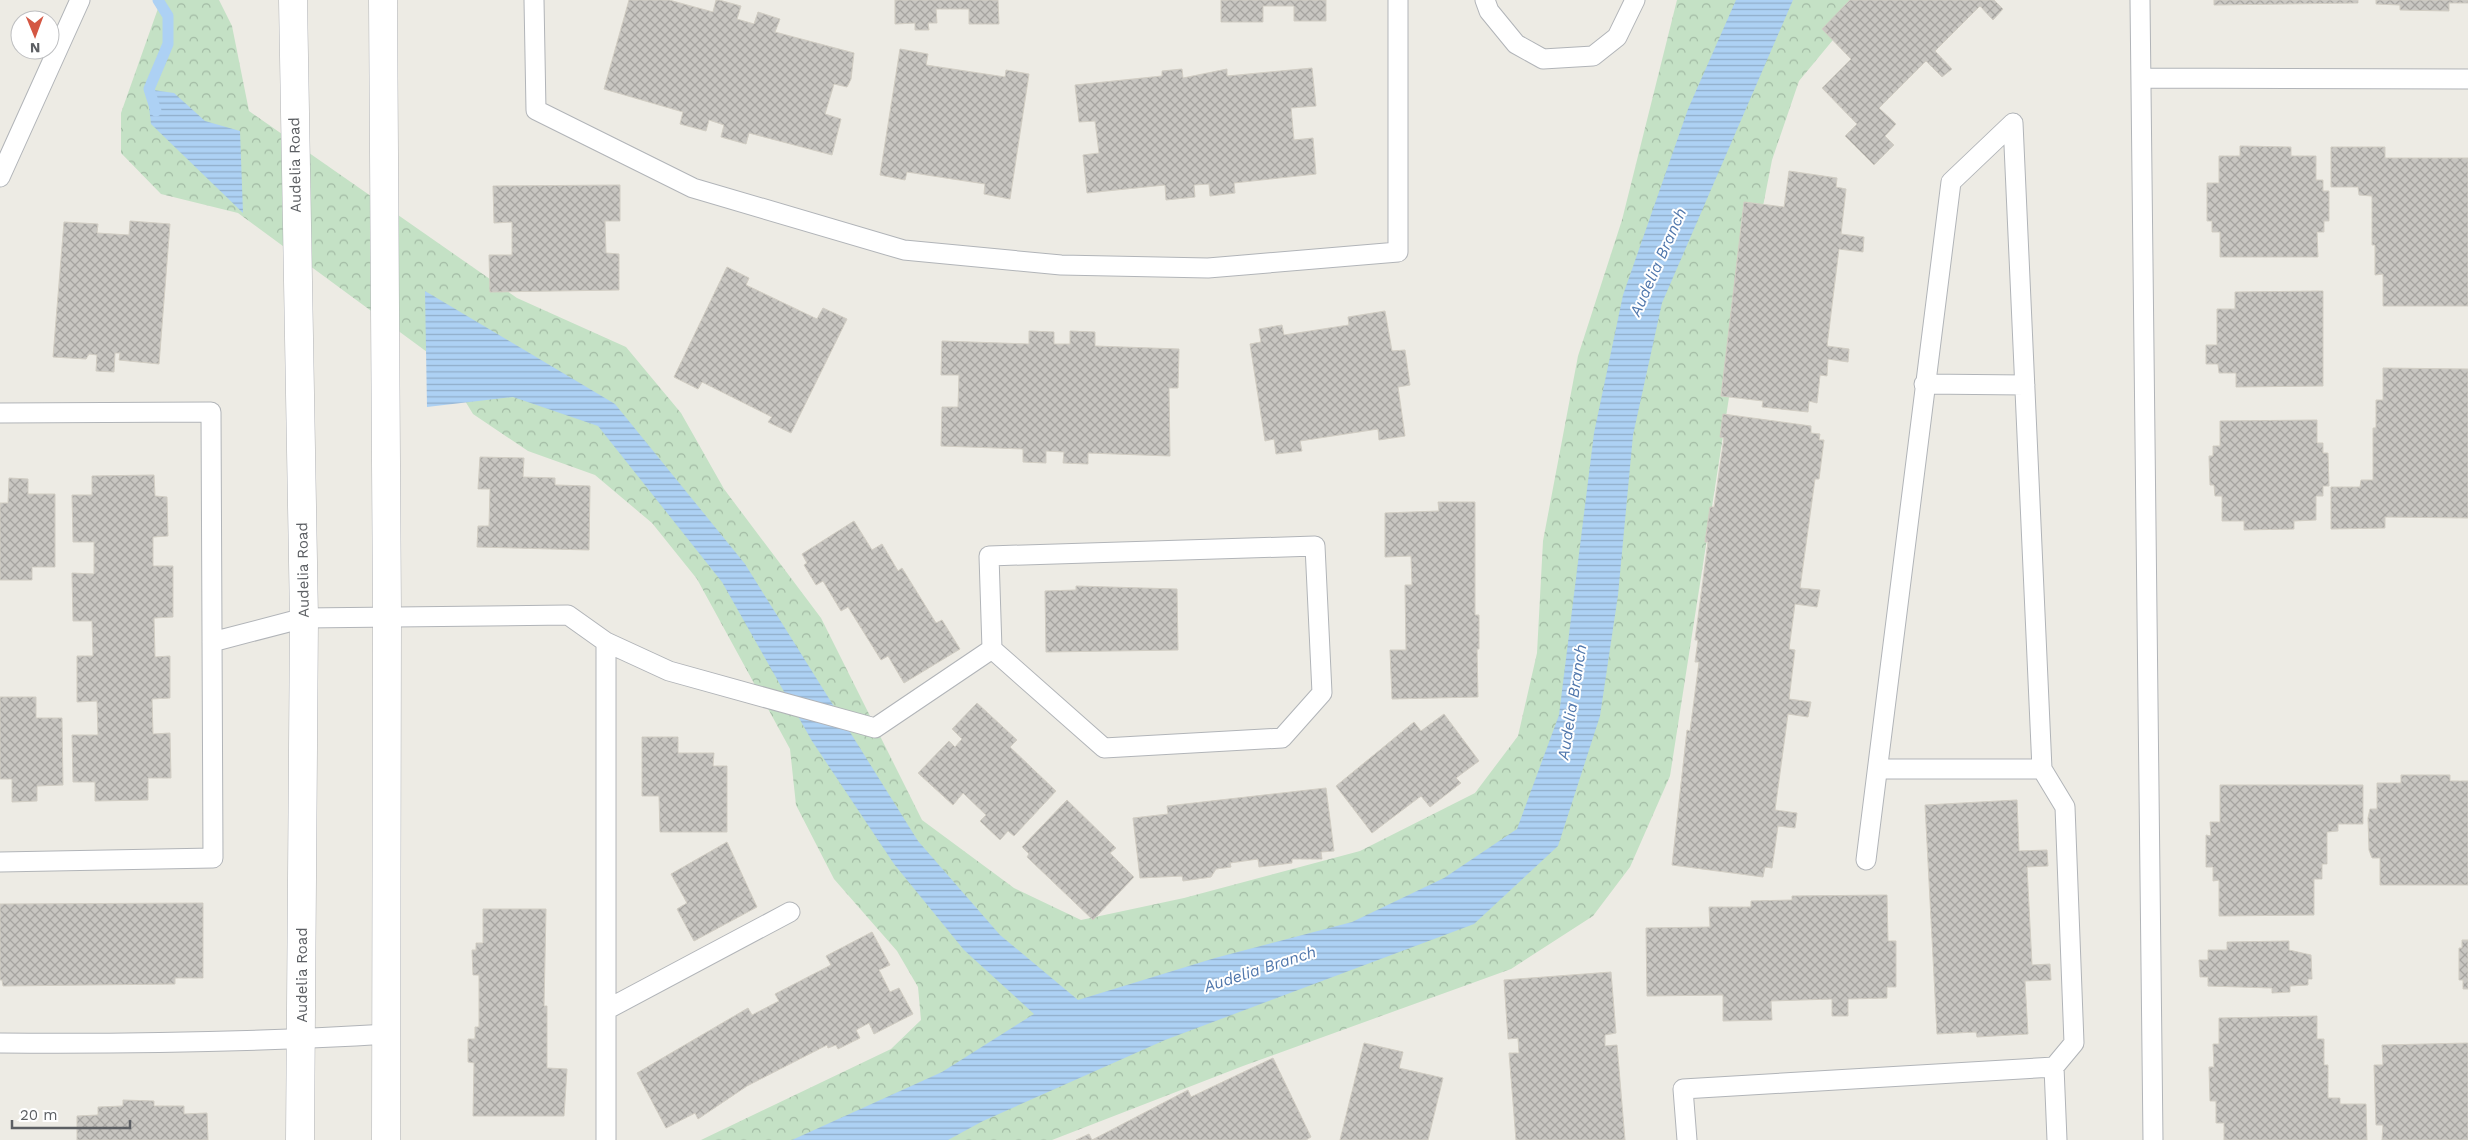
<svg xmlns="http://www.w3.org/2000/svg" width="2468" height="1140" font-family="'Work Sans',sans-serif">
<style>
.forest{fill:url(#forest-crowns)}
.water{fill:url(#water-rules)}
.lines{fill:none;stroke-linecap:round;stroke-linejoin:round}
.stream{stroke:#add1f4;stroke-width:11}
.building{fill:url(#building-cross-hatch);stroke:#d1cdc3}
.lane-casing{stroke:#b1b4b8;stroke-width:21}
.secondary-casing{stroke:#b1b3b7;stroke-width:29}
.lane{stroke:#fff;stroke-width:19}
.secondary{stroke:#fff;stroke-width:28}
.labels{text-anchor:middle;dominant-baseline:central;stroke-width:4;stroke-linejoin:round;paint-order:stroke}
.street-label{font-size:15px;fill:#5c5f63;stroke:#fff}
.water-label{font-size:16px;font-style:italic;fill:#5077ac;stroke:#fff}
</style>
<defs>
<pattern id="forest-crowns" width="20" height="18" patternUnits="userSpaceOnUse" patternTransform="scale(1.25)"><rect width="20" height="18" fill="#c4e1c5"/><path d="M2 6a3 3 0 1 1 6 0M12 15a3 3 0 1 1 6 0" fill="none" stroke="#a2baa4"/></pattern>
<pattern id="water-rules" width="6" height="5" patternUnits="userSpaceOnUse" patternTransform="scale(1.25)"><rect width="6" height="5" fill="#add1f4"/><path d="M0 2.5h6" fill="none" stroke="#90adc9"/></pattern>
<pattern id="building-cross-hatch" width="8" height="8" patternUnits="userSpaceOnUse" patternTransform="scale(1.25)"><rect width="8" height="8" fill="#c8c6c1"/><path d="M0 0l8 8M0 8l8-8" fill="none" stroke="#a6a4a0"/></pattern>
</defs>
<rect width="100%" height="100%" fill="#edebe4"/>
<path class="forest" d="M161,0H219L232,26L249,111L517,298L626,347L681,413L724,489L821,618L922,820L1014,888L1081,920L1184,898L1360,851L1475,793L1518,736L1537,653L1543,541L1578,356L1622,220L1677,0H1866L1799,81L1772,160L1742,314L1670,776L1630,867L1593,916L1511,969L1243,1066L1052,1140H701L891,1049L921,1020L918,987L897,951L834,879L796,805L790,749L697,579L652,523L595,475L528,451L473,414L442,363L238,213L161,194L121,153V113Z"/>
<path class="water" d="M1736,0H1793L1662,303L1633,435L1618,595L1600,716L1558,846L1474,924L1165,1040L983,1121L948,1140H792L942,1072L1034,1014L964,950L894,864L812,741L722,582L598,426L513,397L427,407L425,291L615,404L745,564L918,841L1000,935L1078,1000L1215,958L1352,922L1444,878L1517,829L1559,715L1594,433L1623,295L1688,109Z
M153,90L174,93L205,121L240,131L243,213L151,124L149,107Z"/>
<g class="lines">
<path class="stream" d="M156,111L149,89L168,44V16L158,0"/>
</g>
<path class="building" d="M629,0H669L713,12L716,0H719L741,6L737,19L754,24L758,12L780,19L775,32L854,53L851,79L847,87L834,84L825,114L841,119L832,155L749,133L746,144L721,137L724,125L709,120L706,131L680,124L683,112L604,89Z
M895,0H998L999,24H969V9H936L937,23H928L929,30H915V23L895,24Z
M1221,0H1326V21H1294V6H1263V22H1221Z
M1850,0H1994L2003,9L1993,20L1980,6L1935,51L1952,69L1942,77L1926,61L1879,108L1896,124L1885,136L1894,145L1874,165L1845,136L1857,124L1822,88L1851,59L1822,29Z
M2214,0H2358V3L2214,5Z
M2376,0H2468V3H2449V11L2400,10V5L2376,4Z
M900,49L928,54L926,65L1005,77L1006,70L1029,74L1010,199L984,194L985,184L907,172L905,180L880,175Z
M1312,68L1316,106L1291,108L1294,140L1313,138L1316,174L1234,183L1235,193L1210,196L1209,184L1194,185L1195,197L1166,200L1165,185L1087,193L1083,155L1099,153L1095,121L1079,122L1075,85L1162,76V71L1182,69L1183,78L1227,69V76Z
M2240,146L2291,147V156H2316V180H2323V191H2329V221H2324V232H2317L2318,257H2220V232H2212V221H2207V183H2219V156H2240Z
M2331,147H2385V158H2468V306H2383V274L2375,275V245H2372V196L2359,195L2358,187H2331Z
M1789,171L1837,178L1836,187L1846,189L1841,234L1864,237L1863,252L1839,249L1827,346L1849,349L1848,362L1828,359L1827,376L1820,375L1817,403L1809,401L1808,412L1762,407L1763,401L1721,396L1744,202L1784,207Z
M620,185V221H605L606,253L619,254V290L490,292L489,255H512V222L494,223L493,186Z
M130,221L170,224L159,364L119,360L120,353H115L114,372L96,371L97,355L89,354L86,359L53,357L64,222L98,224L97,233L129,235Z
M727,267L749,278L746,285L817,319L823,308L847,319L791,433L768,422L772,417L702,382L698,389L674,377Z
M2323,291V386L2236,387V373H2219L2218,364H2206V345H2217V309H2235V292Z
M1385,311L1392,351L1405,350L1410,385L1398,387L1405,436L1379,440L1378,429L1300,441L1302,451L1276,454L1274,439L1265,441L1250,344L1261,342L1259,329L1282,325L1284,335L1349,325L1348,317Z
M1029,331L1054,332V344H1070V331L1095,332V346L1179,349L1178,388H1169L1170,456L1088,453V464L1063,463L1064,452L1046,451V463L1023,462V449L941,446L942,407H958L959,375H941L942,341L1029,344Z
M2383,368L2468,369V518L2385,517V528L2331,529V487H2360L2361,480H2373V428H2376V400H2383Z
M1723,414L1811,426V433L1820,434L1819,440H1824L1819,479H1815L1800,588L1820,590L1817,607L1795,604L1789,649L1795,650L1789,699L1811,702L1808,717L1788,714L1775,810L1797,813L1795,828L1778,826L1772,868L1765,867L1763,877L1672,865L1687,730L1690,731L1699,662H1695L1698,640H1695L1708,542H1705L1710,507H1714L1724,438L1720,437Z
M2317,420V443H2323V453H2328L2329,486H2323V496H2316V520L2294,521V529L2244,530V521H2222V496H2215L2214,485H2210L2209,456H2213V446H2220V421Z
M480,457L524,458L523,477L555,478V485L590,486L589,550L477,547L478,526H489L490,489H478Z
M154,475L155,496L167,497L168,536L153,537V566H173V617L154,618L155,657L170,656V698L152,699L153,734L170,733L171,778H148V800L95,801V782H73L72,735H98L97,701L77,702V656H93L92,621H73L72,573L94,574V542H73L72,495H92V476Z
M9,478L28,479V494H55V567H32V580H0V503H8Z
M1438,502H1475V615H1479V649H1477L1478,697L1392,699L1390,650H1406L1405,585H1412L1411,556L1385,557V513L1439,511Z
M854,521L872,550L882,544L898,571L902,568L936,623L942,620L960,649L904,683L888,656L881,660L848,607L841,611L823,581L816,585L804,565L807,563L802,554Z
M1076,586L1177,589L1178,650L1046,652L1045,591L1076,590Z
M0,697H36V718H62L63,785L37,786V801L12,802V779H0Z
M977,703L1017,740L1010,747L1056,791L1014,836L1008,831L1000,840L980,821L986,815L963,793L953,805L918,773L949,741L955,747L962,739L952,729Z
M1444,714L1479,761L1456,778L1461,783L1430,807L1421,796L1372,833L1336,786L1414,722L1421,731Z
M642,737H678V753H714L713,766H727V832H660L659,796H642Z
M2401,775H2450V781H2468V885H2380V858H2372L2369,850L2368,818L2370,809H2377V783H2401Z
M2220,785H2363V824H2338V831L2327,832V864H2322V879H2314V915L2219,916V880L2213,881V867H2206V835L2211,836L2210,822H2220Z
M1326,788L1334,851L1321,852L1322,859H1292V863L1259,867L1258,859L1230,863L1231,867L1216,869L1211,877L1183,881L1182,876L1140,878L1133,818L1168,814L1167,806Z
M1067,800L1116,848L1110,853L1134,877L1093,920L1027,857L1029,854L1022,847Z
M2017,800L2019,851L2047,850L2048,866L2027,867L2032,965L2050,964L2051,980L2025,981L2028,1034L1977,1037L1976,1032L1937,1034L1925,805Z
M727,842L757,907L694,941L677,909L687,903L671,874Z
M1887,895L1888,941H1896V987H1887V998L1848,999V1016H1832V999L1771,1001L1772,1020L1723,1021V995L1647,996L1646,928L1710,927L1709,907H1751V901L1792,900V896Z
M203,903V978H175V984L3,986L2,980H0V904Z
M483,909H546L544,1006H547V1068L567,1069L564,1116H473L474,1063L468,1062V1039H475V1027H479V975H473L472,950H476V943H483Z
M872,932L890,965L879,970L890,992L899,988L913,1014L874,1034L869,1023L856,1030L860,1038L838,1049L836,1045L828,1048L827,1045L747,1086L698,1119L695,1113L666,1128L637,1073L748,1008L752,1015L779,1001L775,994L831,965L826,956Z
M2462,940H2468V989H2463V980H2459V948H2462Z
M2289,941V950L2311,955L2312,979H2308V985L2290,986V992L2272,993V988L2208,986V977H2200L2199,960H2208V950H2227V942Z
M1611,972L1616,1033L1605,1035V1046L1617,1045L1625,1140H1516L1509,1053H1519L1518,1038L1508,1039L1504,980Z
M2317,1016V1039H2324V1065H2328V1098H2340V1104H2366L2367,1140H2224V1123H2216V1101H2210L2209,1067H2214L2213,1044H2219V1018Z
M1364,1043L1403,1052L1399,1068L1443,1078L1428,1140H1340Z
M2468,1043V1140H2382L2383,1125H2376L2374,1065H2383L2382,1045Z
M1273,1058L1311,1137L1306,1140H1076L1089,1134L1092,1140L1188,1090L1191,1097Z
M123,1100L154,1101V1106H184V1114L207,1113L208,1140H77V1116L98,1115V1107L123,1106Z"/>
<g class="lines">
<defs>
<path id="lane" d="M534,0L536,110L693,188L904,250L1061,265L1208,268L1398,252V0
M1485,0L1489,11L1516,44L1543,59L1593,56L1617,37L1635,0
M2140,0L2153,1140
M2142,78L2468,79
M2013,123L2042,769L2065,807L2074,1043L2054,1067L2057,1140
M0,177L80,0
M1924,384L2025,385
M0,413L211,412L213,858L0,862
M1315,546L1322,693L1282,738L1104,748L992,649L989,556Z
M212,642L304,618L568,615L606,642L669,671L875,728L992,649
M1879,769H2042
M1866,860L1951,182L2013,123
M606,1010L790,912
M0,1043C129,1044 259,1042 388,1034
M606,1140V642
M1687,1140L1683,1089L2054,1067"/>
<path id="secondary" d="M293,0L304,618L300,1140
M383,0L387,615L386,1140"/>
</defs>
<use href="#lane" class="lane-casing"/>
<use href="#secondary" class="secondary-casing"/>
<use href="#lane" class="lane"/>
<use href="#secondary" class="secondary"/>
</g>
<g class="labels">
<g class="street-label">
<text transform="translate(295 165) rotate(-91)">Audelia Road</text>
<text transform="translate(303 570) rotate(-91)">Audelia Road</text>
<text transform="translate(302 975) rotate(-90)">Audelia Road</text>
</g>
<g class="water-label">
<text transform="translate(1658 262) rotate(-66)">Audelia Branch</text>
<text transform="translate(1572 702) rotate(-81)">Audelia Branch</text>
<text transform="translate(1260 969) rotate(-18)">Audelia Branch</text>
</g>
</g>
<g transform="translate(35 35) rotate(179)"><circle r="24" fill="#ffffff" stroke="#bebfc1"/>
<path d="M0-4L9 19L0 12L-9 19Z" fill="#d45743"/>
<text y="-8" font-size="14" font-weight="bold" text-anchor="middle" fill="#5c5f63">N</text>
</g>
<path d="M12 1120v8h118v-8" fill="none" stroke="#5c5f63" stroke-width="2.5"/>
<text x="20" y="1120" font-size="15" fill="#5c5f63" stroke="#ffffff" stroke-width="4" paint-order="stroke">20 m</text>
</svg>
